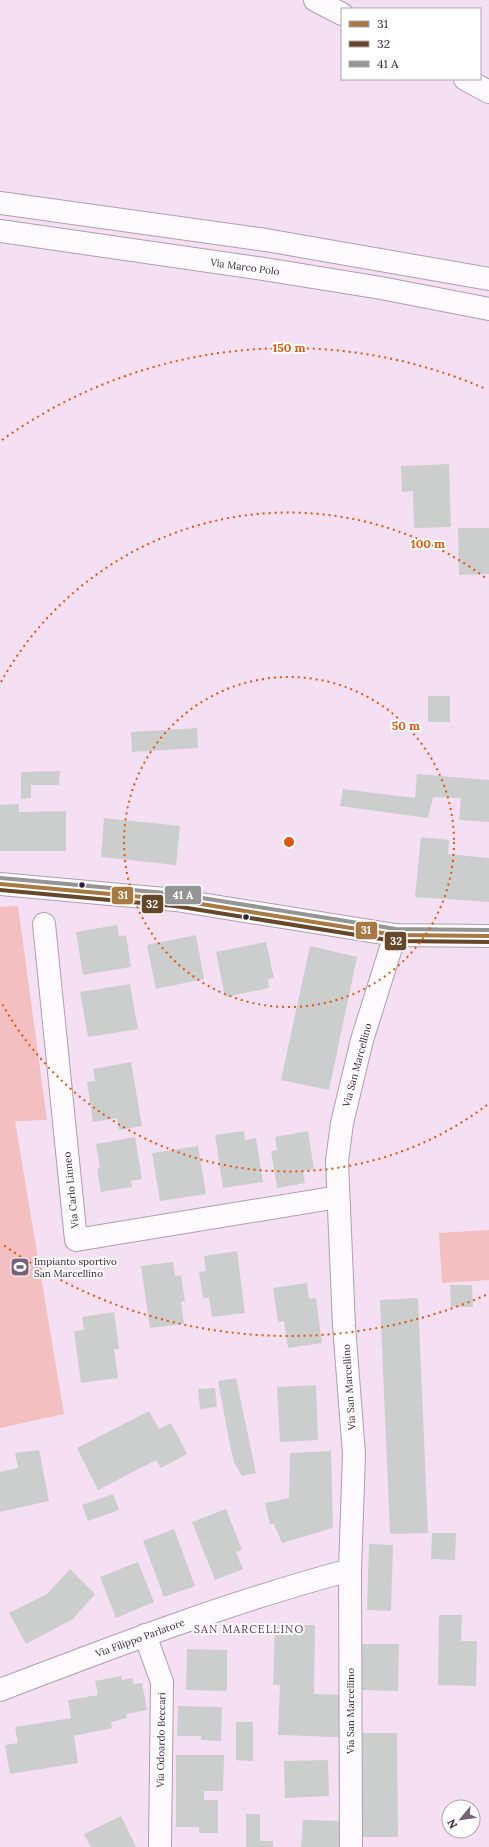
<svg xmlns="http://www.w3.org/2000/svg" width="489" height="1847" font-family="Lora,serif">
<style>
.green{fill:#f3bfc0}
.building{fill:#cbcecd}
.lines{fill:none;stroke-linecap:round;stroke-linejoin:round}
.minor-casing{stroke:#b09dae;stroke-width:24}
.tertiary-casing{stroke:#b09dae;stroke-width:24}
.trunk-casing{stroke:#b09dae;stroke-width:24}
.minor{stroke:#fdfafd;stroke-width:22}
.tertiary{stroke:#fdfafd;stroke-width:22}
.trunk{stroke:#fdfafd;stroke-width:22}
.bus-1-casing{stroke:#fff;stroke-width:7}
.bus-2-casing{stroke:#fff;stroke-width:7}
.bus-3-casing{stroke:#fff;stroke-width:7}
.bus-1{stroke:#a77943;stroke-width:4}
.bus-2{stroke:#67472a;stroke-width:4}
.bus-3{stroke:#969595;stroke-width:4}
.ring{fill:none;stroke:#df560e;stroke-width:2;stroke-dasharray:2 4}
.bus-dot{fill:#321c31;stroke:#fff;stroke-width:1.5}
.labels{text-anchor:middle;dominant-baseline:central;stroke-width:4;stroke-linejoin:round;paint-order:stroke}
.street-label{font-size:10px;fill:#321c31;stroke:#fff}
.poi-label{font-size:10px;fill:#321c31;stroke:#fff;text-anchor:start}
.neighbourhood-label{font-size:11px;letter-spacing:1px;fill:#612f5e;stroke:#fff}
.centre{fill:#df560e;stroke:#fff;stroke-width:2}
.ring-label{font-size:12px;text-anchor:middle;font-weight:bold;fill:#df560e;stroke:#fff;stroke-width:4;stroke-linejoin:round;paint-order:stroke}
.line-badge{stroke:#fff;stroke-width:1.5}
.badge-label{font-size:11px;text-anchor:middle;font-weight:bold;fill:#fff}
</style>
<rect width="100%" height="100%" fill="#f4e0f2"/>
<path class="green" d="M18,906L47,1120L15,1121L64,1414L0,1428V907Z
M489,1230V1280L442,1283L439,1233Z"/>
<path class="building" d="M449,464L451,527L414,528L413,491L402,492L401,466Z
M458,528H489V574L459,575Z
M428,696H450V722H428Z
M197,728L198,748L132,752L131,732Z
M60,771L59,785H31V798L21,799V772Z
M417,774L489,780V822L459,820L461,798L433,797L428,818L340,806L343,789L415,798Z
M19,804V812L66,811V851H0V805Z
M104,818L180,826L176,865L101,857Z
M421,837L449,840L448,854L489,858V902L415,897Z
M117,925L119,937L126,935L131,967L83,975L76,932Z
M196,935L204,979L156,989L147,945Z
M266,942L274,978L268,979L269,988L225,997L216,952Z
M310,946L357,957L329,1090L281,1080Z
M130,984L138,1029L88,1037L80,992Z
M131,1062L142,1126L119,1130L117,1118L93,1122L87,1082L95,1081L93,1069Z
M244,1131L245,1140L256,1138L263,1182L223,1188L215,1135Z
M308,1131L314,1169L303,1171L305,1183L277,1188L271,1151L277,1150L275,1137Z
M135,1137L142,1179L131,1181L132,1187L101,1192L97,1169L100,1168L96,1144Z
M198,1146L206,1194L160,1201L152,1153Z
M237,1251L245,1313L212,1317L209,1298H203L199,1272L206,1271L204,1256Z
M173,1262L175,1276L181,1275L185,1301L181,1302L184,1324L150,1328L141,1266Z
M307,1283L309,1299L316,1298L322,1343L288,1348L284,1321L278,1322L273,1288Z
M450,1285H472L473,1307H451Z
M418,1298L428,1533L390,1534L380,1300Z
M114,1312L119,1349H114L118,1378L81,1383L74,1331L84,1330L82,1317Z
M236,1378L256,1473L242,1476L234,1462L230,1445L218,1381Z
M316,1385L318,1440L280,1442L277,1387Z
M215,1388L217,1407L200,1409L198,1389Z
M149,1411L159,1429L171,1423L187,1454L161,1468L156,1460L98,1490L77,1448Z
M39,1450L49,1501L0,1512V1472L18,1468L15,1453Z
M331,1451L333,1528L282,1543L274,1524H270L265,1503L289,1498L290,1453Z
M113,1494L119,1510L88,1521L82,1505Z
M226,1509L242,1550L236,1552L243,1569L215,1580L192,1522Z
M174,1529L195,1586L164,1597L143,1541Z
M432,1533H456L455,1560L431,1559Z
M369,1544L393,1545L391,1611L367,1610Z
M138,1562L154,1602L116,1618L100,1577Z
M70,1569L95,1594L73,1619L26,1644L9,1613L47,1594Z
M439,1615H462L461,1641H477L476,1686L438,1685Z
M275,1625H315L314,1694L341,1695L339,1737L278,1735L280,1685H273Z
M360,1644H399L398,1691L359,1690Z
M187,1649L227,1650V1691L186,1690Z
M121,1676L122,1680L132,1678L134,1684L142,1683L147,1710L126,1714L127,1718L111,1722L112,1728L74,1736L78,1763L10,1774L5,1745L18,1743L15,1727L71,1718L68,1700L98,1695L95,1681Z
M178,1706L222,1707L221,1741L201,1740V1736H177Z
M236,1722H253V1761L236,1760Z
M357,1733H397L398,1837H357Z
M176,1755H224L223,1791H204V1800H218V1833H199V1827H176Z
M328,1760L329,1796L285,1798L284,1761Z
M246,1814H260V1841H273V1847H246Z
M121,1816L136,1847H91L84,1834Z
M303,1820L343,1821L342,1847H301Z"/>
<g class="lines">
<defs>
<path id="minor" d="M315,0L342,14
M465,79L489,92
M44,924L76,1240L338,1197
M145,1635L162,1682L160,1847
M0,1690C115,1646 230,1602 350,1570
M351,1847L350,1570L354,1454L344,1326L337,1161L342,1123L362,1040L395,935"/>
<path id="tertiary" d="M0,884L176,900L395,935L489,936"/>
<path id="trunk" d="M0,203L266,240L489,279
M0,231L264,269L381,288L489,309"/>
</defs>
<use href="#minor" class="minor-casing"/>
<use href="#tertiary" class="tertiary-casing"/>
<use href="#trunk" class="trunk-casing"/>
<use href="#minor" class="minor"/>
<use href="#tertiary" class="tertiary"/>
<use href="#trunk" class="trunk"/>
<defs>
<path id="bus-1" d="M0,884L176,900L395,935L489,936"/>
<path id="bus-2" d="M0,890L175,906L394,941L489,942"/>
<path id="bus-3" d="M1,878L177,894L396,929L489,930"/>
</defs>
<use href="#bus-1" class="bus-1-casing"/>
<use href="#bus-2" class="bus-2-casing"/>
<use href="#bus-3" class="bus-3-casing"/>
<use href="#bus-1" class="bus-1"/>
<use href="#bus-2" class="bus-2"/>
<use href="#bus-3" class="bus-3"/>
</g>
<g class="ring">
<circle cx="289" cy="842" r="165"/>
<path d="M487 1105A329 329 0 0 1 1 1002M1 682A329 329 0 0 1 487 579"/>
<path d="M486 1295A494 494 0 0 1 2 1244M2 440A494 494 0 0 1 486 389"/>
</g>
<defs>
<symbol id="stadium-square" viewBox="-11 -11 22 22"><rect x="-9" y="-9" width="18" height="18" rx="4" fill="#766175" stroke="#fff"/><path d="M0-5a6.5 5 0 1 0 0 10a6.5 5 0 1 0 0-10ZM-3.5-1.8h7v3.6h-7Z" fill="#fff"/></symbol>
</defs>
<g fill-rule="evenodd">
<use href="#stadium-square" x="9" y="1256" width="22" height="22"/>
</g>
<g class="bus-dot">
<circle cx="82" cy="885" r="3.5"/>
<circle cx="246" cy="917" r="3.5"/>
</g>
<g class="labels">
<g class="street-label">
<text transform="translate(245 267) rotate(8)">Via Marco Polo</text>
<text transform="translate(357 1065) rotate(-75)">Via San Marcellino</text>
<text transform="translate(71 1190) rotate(-96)">Via Carlo Linneo</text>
<text transform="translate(349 1387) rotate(-94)">Via San Marcellino</text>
<text transform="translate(140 1638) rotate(-20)">Via Filippo Parlatore</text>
<text transform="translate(350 1711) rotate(-90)">Via San Marcellino</text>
<text transform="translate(161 1740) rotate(-89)">Via Odoardo Beccari</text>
</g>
<g class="poi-label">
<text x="34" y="1261">Impianto sportivo<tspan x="34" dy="12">San Marcellino</tspan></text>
</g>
<g class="neighbourhood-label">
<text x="249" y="1629">SAN MARCELLINO</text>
</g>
</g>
<circle cx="289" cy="842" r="6" class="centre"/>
<g class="ring-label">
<text x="289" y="352">150 m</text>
<text x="428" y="548">100 m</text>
<text x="406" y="730">50 m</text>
</g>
<g class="line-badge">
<rect x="164" y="885" width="38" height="20" rx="4" fill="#969595"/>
<rect x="111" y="886" width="23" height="19" rx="4" fill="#a77943"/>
<rect x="141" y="894" width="23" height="20" rx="4" fill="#67472a"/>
<rect x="355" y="921" width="23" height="19" rx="4" fill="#a77943"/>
<rect x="384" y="931" width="23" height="20" rx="4" fill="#67472a"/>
</g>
<g class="badge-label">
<text x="183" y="899">41 A</text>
<text x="123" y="899">31</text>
<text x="152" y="908">32</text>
<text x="366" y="934">31</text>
<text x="396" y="945">32</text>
</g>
<rect x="341" y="8" width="140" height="72" fill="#ffffff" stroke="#ada4ad"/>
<rect x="349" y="21" width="20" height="6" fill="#a77943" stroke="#ada4ad"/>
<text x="377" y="28" font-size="12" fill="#321c31">31</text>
<rect x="349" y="41" width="20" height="6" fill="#67472a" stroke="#ada4ad"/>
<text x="377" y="48" font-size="12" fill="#321c31">32</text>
<rect x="349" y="61" width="20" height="6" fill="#969595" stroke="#ada4ad"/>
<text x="377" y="68" font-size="12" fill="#321c31">41 A</text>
<g transform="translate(461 1819) rotate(241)"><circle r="19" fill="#ffffff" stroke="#ada4ad"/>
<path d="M0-3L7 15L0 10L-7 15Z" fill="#766175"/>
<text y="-6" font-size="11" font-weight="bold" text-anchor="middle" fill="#321c31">N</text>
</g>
</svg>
